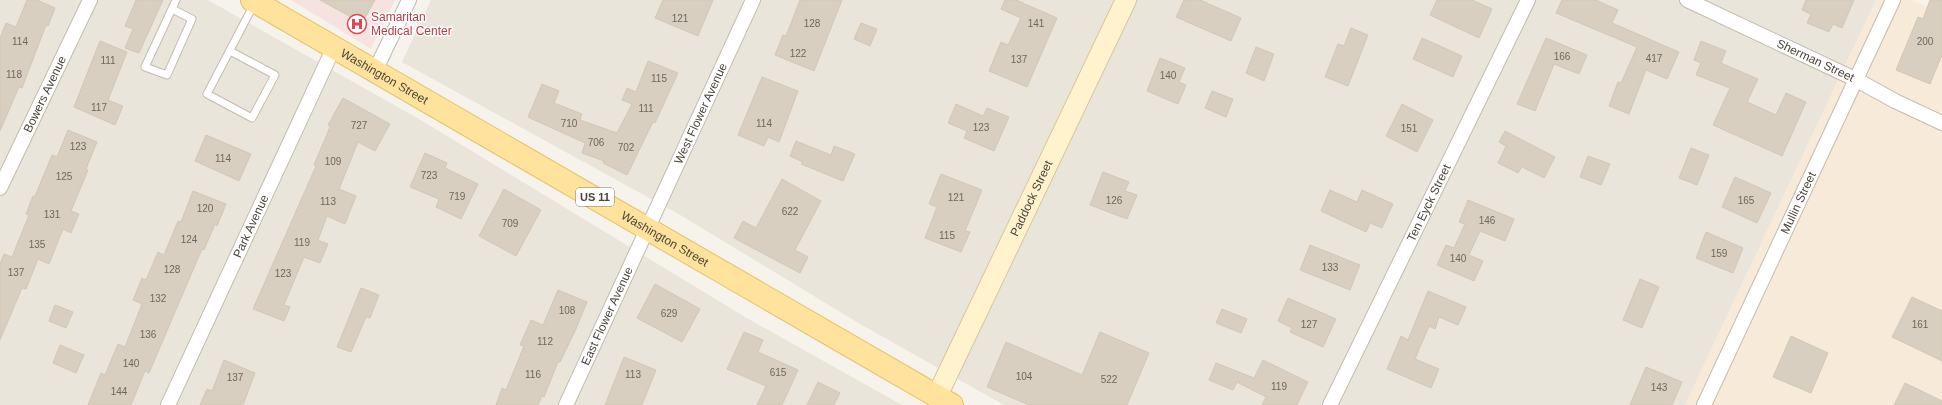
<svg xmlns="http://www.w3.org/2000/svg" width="1942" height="405" font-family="Helvetica,sans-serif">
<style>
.residential{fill:#eae5da}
.commercial{fill:#f7ead8}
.medical{fill:#f6e3e0}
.building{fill:#d8cfc1;stroke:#d3c7b4}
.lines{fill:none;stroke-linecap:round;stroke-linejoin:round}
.service-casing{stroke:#c2bbae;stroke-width:9}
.minor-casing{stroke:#c2bbae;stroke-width:16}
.secondary-casing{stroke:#d6c79b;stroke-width:22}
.primary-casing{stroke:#e6c16a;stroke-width:24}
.service{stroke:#fff;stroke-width:7}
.minor{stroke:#fff;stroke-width:14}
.secondary{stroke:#fff3cd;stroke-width:20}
.primary{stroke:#ffe39c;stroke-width:22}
.labels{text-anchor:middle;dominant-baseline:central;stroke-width:3;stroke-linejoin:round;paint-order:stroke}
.number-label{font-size:10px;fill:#6e675b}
.shield{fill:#fff;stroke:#817c74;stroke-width:1}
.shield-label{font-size:11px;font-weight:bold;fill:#4b4439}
.health-label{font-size:12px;fill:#be3a42;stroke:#fff;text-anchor:start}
.street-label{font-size:12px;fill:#4b4439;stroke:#fff}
</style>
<rect width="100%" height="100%" fill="#f6f3ec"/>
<path class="residential" d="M0,0H208L419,119L745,317L902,405H0Z
M431,0H1876L1685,405H1004L860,324L682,216L402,62Z"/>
<path class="commercial" d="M1876,0H1912L1942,14V405H1685Z"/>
<path class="medical" d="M291,0H395L371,49Z"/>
<path class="building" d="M27,0H37L55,8L48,26L46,25L22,88L19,87L0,131V38L6,23L16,27Z
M136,0H163L139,53L125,48L133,29L125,26Z
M320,0H375L362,23Z
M663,0H713L698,36L655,18Z
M800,0H842L814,71L775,55L783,35L786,36Z
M1005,0H1016L1057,18L1027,87L989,71L1001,42L1008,45L1021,18L1001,9Z
M1184,0H1200L1241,18L1231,41L1176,17Z
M1437,0H1472L1492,9L1479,38L1430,15Z
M1562,0H1596L1618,10L1612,23L1679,52L1667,79L1646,70L1629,114L1609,106L1618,82L1621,83L1637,47L1556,13Z
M1806,0H1854L1842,28L1833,24L1829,32L1807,23L1811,14L1802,10Z
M1930,0H1942V55L1930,84L1896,70L1918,17L1923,19Z
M861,23L877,29L870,46L854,39Z
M1351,28L1368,35L1348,86L1325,77L1338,44L1344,46Z
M1422,38L1462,56L1453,77L1413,59Z
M1546,38L1587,55L1579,74L1554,64L1535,111L1517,104Z
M100,41L127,52L108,100L123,106L115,125L74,107Z
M1701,41L1726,51L1721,63L1758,79L1747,102L1776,115L1786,93L1806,102L1782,156L1713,125L1730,88L1696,75L1701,63L1694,60Z
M1256,47L1274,54L1264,81L1246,73Z
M1160,58L1185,68L1179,82L1186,85L1178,104L1147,91Z
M648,61L678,73L655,123L653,122L627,175L603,163L604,161L582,153L585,143L528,117L542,84L559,91L554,103L582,114L580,120L617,133L632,104L622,100L627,88L636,92Z
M762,77L798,91L779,142L768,137L764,146L738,135Z
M1212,91L1233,99L1226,117L1205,108Z
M343,98L390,124L375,151L358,142L339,189L356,196L345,224L327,216L318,240L328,244L320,263L304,257L284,305L290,307L284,321L253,309L316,166L314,165L330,127L328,125Z
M956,104L983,116L987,108L1009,117L994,151L964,138L967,131L948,123Z
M1402,104L1433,120L1417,152L1386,136Z
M68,130L97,142L86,169L88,170L71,211L79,214L71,233L63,229L49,264L38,259L26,289L22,288L0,340V264L4,254L12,257L29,215L26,214L33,196H35L52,155L57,157Z
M1505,131L1555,157L1544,178L1522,167L1518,173L1498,163L1506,146L1499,142Z
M206,135L251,154L239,181L195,161Z
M796,141L831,155L834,146L855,154L843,181L801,164L803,162L790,156Z
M1691,148L1709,155L1697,185L1679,178Z
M425,153L447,163L445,168L478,184L461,219L436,207L439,199L410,187Z
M1588,156L1610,164L1601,185L1580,177Z
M1103,172L1129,182L1125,191L1137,195L1127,219L1090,205Z
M941,174L982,190L965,231L970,232L961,252L925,238L937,207L929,204Z
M1735,177L1771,193L1757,223L1722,207Z
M782,179L821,201L795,250L808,257L800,273L734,238L743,221L756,228Z
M504,189L541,210L516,256L479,236Z
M1330,190L1357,202L1362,190L1393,204L1382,228L1370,223L1366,232L1321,211Z
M193,191L226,204L217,226L215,224L204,250L202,249L149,373L145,371L131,405H88L101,373L105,375L118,344L125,347L142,304L133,300L142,278L146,280L158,252L164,255L178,221L181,222Z
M1468,200L1514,219L1505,241L1480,231L1469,255L1483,261L1474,281L1437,265L1446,245L1454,248L1465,224L1459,222Z
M1706,232L1743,248L1733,273L1696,258Z
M1310,245L1360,265L1350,290L1300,270Z
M1640,279L1659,287L1642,328L1623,320Z
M655,284L700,309L682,342L637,318Z
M361,288L379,295L370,318L366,317L351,352L337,347Z
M558,290L587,302L576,329L560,362H558L544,397L542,396L538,405H496L502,388L506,390L524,346L520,345L531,320L543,325Z
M1428,291L1466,307L1458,325L1439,317L1435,329L1429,326L1415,359L1439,369L1431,388L1387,369L1401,336L1408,340Z
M1912,297L1942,311V361L1892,337Z
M1288,298L1336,319L1323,347L1290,332L1292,328L1278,321Z
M55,305L73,312L66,328L49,321Z
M1222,309L1247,319L1241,333L1216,323Z
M744,332L763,340L758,352L798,370L782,405H757L766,386L727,369Z
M1100,332L1149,353L1127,405H1029L987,387L1006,342L1082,375Z
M1791,336L1828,353L1811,393L1773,377Z
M60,345L84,355L76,373L53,363Z
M624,357L656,370L642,405H605Z
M224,360L255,373L243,405H200L207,389L212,391Z
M1263,360L1308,382L1297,405H1262L1266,397L1237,382L1233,390L1209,380L1216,363L1254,378Z
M1646,367L1682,382L1672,405H1630Z
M818,382L840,393L834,405H807Z
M1905,383L1942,401V405H1894Z"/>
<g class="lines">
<defs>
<path id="service" d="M172,9L192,19L167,75L145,67L176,0
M230,51L275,75L252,118L207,94L254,4"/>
<g id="minor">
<path id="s1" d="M1687,0L1855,79L1895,101L1942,123"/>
<path d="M375,71L409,0"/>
<path id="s2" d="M0,188L90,0"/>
<path id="s3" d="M168,405L334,47"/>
<path id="s4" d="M566,405L753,0"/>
<path id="s5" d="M1330,405L1528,0"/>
<path id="s6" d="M1704,405L1893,0"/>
</g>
<g id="secondary">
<path id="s7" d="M937,396L1126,0"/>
</g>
<g id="primary">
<path id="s8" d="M252,0L952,405"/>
</g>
</defs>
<use href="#service" class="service-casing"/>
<use href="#minor" class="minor-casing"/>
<use href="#secondary" class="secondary-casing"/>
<use href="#primary" class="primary-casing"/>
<use href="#service" class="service"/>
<use href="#minor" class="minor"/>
<use href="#secondary" class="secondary"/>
<use href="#primary" class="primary"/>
</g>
<defs>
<symbol id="hospital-ring" viewBox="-11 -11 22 22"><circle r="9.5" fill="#fff" stroke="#e0444e" stroke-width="1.5"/><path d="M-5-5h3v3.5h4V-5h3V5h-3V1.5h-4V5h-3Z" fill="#e0444e"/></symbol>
</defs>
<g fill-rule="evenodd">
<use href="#hospital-ring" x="346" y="13" width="22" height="22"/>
</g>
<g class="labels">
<g class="number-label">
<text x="680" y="18">121</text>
<text x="812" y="23">128</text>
<text x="1036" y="23">141</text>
<text x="20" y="41">114</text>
<text x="1925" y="41">200</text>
<text x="798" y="53">122</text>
<text x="1562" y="56">166</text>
<text x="1654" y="58">417</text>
<text x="1019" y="59">137</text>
<text x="108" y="60">111</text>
<text x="14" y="74">118</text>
<text x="1168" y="75">140</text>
<text x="659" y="78">115</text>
<text x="99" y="107">117</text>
<text x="646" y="108">111</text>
<text x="569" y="123">710</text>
<text x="764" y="123">114</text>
<text x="359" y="125">727</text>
<text x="981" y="127">123</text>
<text x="1409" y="128">151</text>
<text x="596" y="142">706</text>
<text x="78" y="146">123</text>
<text x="626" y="147">702</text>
<text x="223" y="158">114</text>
<text x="333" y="161">109</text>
<text x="429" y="175">723</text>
<text x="64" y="176">125</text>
<text x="457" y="196">719</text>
<text x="956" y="197">121</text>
<text x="1114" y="200">126</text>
<text x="1746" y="200">165</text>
<text x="328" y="201">113</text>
<text x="205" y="208">120</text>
<text x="790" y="211">622</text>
<text x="52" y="214">131</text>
<text x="1487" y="220">146</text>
<text x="510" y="223">709</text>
<text x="947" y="235">115</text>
<text x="189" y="239">124</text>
<text x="302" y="242">119</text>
<text x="37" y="244">135</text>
<text x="1719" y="253">159</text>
<text x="1458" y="258">140</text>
<text x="1330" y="267">133</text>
<text x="172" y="269">128</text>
<text x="16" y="272">137</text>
<text x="283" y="273">123</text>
<text x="158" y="298">132</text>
<text x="567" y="310">108</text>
<text x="669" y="313">629</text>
<text x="1309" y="324">127</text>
<text x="1920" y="324">161</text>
<text x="148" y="334">136</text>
<text x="545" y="341">112</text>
<text x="131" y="363">140</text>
<text x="778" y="372">615</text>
<text x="533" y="374">116</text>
<text x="633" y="374">113</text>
<text x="1024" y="376">104</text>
<text x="235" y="377">137</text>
<text x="1109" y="379">522</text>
<text x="1279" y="386">119</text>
<text x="1659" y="387">143</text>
<text x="119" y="391">144</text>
</g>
<rect class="shield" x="576" y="188" width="38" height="18" rx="3"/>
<g class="shield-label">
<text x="595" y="197">US 11</text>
</g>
<g class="health-label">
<text x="371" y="17">Samaritan<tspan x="371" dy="14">Medical Center</tspan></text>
</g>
<g class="street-label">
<text stroke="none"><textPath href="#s1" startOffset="142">Sherman Street</textPath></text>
<text stroke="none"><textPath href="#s8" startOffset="153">Washington Street</textPath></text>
<text stroke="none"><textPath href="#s2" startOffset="104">Bowers Avenue</textPath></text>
<text stroke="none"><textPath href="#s4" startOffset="321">West Flower Avenue</textPath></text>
<text stroke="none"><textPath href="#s7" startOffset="219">Paddock Street</textPath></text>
<text stroke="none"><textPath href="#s5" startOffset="225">Ten Eyck Street</textPath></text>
<text stroke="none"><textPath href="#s6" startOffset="223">Mullin Street</textPath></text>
<text stroke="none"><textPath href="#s3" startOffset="197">Park Avenue</textPath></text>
<text stroke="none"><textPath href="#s8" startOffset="477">Washington Street</textPath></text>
<text stroke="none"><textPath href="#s4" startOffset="98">East Flower Avenue</textPath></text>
</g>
</g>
</svg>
